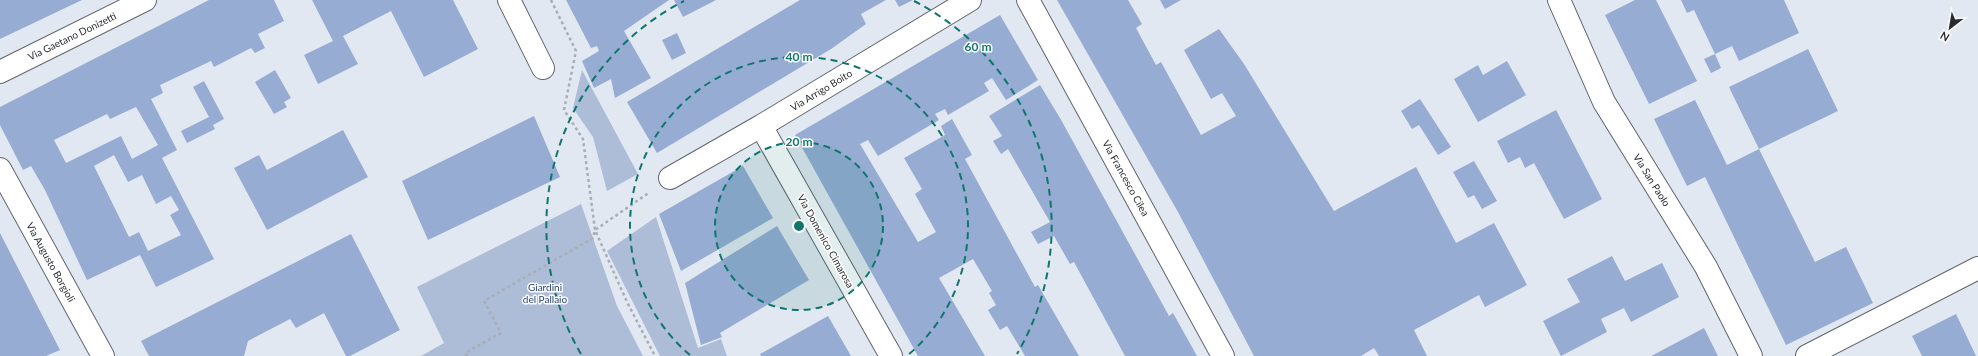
<svg xmlns="http://www.w3.org/2000/svg" width="1978" height="356" font-family="Lato,sans-serif">
<style>
.green{fill:#adbcd7}
.building{fill:#96acd3;fill-rule:evenodd}
.lines{fill:none;stroke-linecap:round;stroke-linejoin:round}
.minor-casing{stroke:#61656d;stroke-width:24}
.path{stroke:#a9aeb5;stroke-width:2.5;stroke-dasharray:3 3;stroke-linecap:butt}
.minor{stroke:#fff;stroke-width:22}
.ring{fill:none;stroke:#0f766e;stroke-width:2;stroke-dasharray:7 5}
.labels{text-anchor:middle;dominant-baseline:central;stroke-width:3;stroke-linejoin:round;paint-order:stroke}
.street-label{font-size:10px;fill:#292b2f;stroke:#fff}
.park-label{font-size:10px;fill:#284274;stroke:#fff}
.centre{fill:#0f766e;stroke:#fff;stroke-width:2}
.ring-label{font-size:12px;text-anchor:middle;font-weight:bold;fill:#0f766e;stroke:#fff;stroke-width:3;stroke-linejoin:round;paint-order:stroke}
</style>
<rect width="100%" height="100%" fill="#e2e8f1"/>
<path class="green" d="M582,70L638,174L607,191L593,137L573,108Z
M581,204L617,306L643,356H421L444,343L417,287Z
M656,217L698,348L721,339L727,356H660L607,251Z"/>
<path class="building" d="M0,0H82L0,39Z
M209,0H274L284,21L258,34L265,48L255,53L251,48L214,67L211,61L160,85L163,93L151,99L177,150L162,158L214,259L156,287L140,255L87,280L45,190L31,166L23,170L0,125V107ZM136,107L158,145L132,159L121,136L66,163L54,140L107,114L110,119ZM114,155L128,182L142,175L156,204L171,196L179,210L170,215L181,235L148,251L139,232L129,237L94,166Z
M312,0H453L478,49L424,77L391,11L343,36L358,64L318,84L304,55L333,41Z
M566,0H669L624,31L651,78L615,98L611,79L594,88L582,61L599,51L597,46L591,48Z
M674,0H716L683,17Z
M800,0H886L861,14L866,24L831,49L657,153L627,102Z
M895,0H913L899,7Z
M1057,0H1128L1142,24L1136,28L1156,65L1161,62L1201,135L1236,116L1222,93L1211,99L1184,50L1219,29L1244,64L1334,211L1416,167L1456,243L1494,223L1527,285L1485,307L1479,295L1414,330L1427,356H1379L1374,348L1361,356H1254L1178,212Z
M1160,0H1181L1165,9Z
M1635,0H1656L1697,81L1649,104L1605,15Z
M1681,0H1784L1799,33L1739,61L1732,46L1715,54L1694,10L1687,13Z
M1000,15L1038,80L1006,100L992,78L984,83L989,91L948,115L945,109L935,114L939,120L878,156L868,140L860,144L918,242L936,232L915,194L922,189L904,158L945,135L941,126L952,119L972,155L965,159L1035,287L1038,285L1079,356H1025L1007,326L1000,330L988,310L996,305L989,293L992,291L973,259L939,278L985,356H918L795,135Z
M677,33L686,53L672,60L662,40Z
M1808,49L1838,111L1759,149L1729,87Z
M1715,54L1721,68L1711,73L1704,59Z
M1507,61L1526,95L1478,122L1454,79L1478,65L1483,75Z
M275,70L291,98L284,102L287,107L274,114L255,82Z
M204,81L224,119L213,125L215,129L187,143L181,131L209,117L193,87Z
M1040,85L1060,118L1169,316L1173,313L1197,356H1125L1074,262L1070,264L1054,236L1038,244L1031,232L1050,222L1008,149L1001,154L993,141L1002,136L989,116Z
M1420,99L1451,147L1438,155L1419,125L1412,129L1401,111Z
M1695,100L1727,165L1759,149L1815,262L1846,247L1873,303L1786,345L1705,177L1687,186L1654,119Z
M1556,110L1602,199L1564,219L1534,163L1525,168L1520,157L1508,163L1497,141Z
M534,116L560,177L428,240L402,181Z
M343,130L368,177L267,230L234,168L259,155L267,170Z
M1474,161L1497,201L1482,209L1474,195L1468,198L1453,172Z
M743,166L773,218L681,271L659,214Z
M777,226L809,280L720,333L722,337L701,345L685,283Z
M0,233L60,350L46,356H0Z
M351,234L400,330L350,356H346L324,313L296,328L290,319L248,341L244,356H149L141,341Z
M1612,256L1625,281L1662,263L1679,297L1631,322L1624,308L1601,319L1607,332L1561,356L1543,321L1580,302L1567,279Z
M1956,314L1976,356H1922L1912,336Z
M828,316L851,356H761L760,354Z
M1704,328L1718,356H1651L1655,354Z"/>
<g class="lines">
<defs>
<path id="minor" d="M509,0L543,68
M1028,0L1223,356
M1559,0L1604,102L1706,267L1751,356
M0,72L145,0
M761,126L891,356
M0,169L103,356
M670,178L761,126L970,0
M1807,356L1978,268"/>
</defs>
<use href="#minor" class="minor-casing"/>
<path class="path" d="M551,0L576,51L564,110L583,139L595,230L627,302L655,356
M467,356L465,353L501,333L484,301L593,238L595,230L650,192"/>
<use href="#minor" class="minor"/>
</g>
<circle cx="799" cy="226" r="84" fill="#0f766e" fill-opacity=".12"/>
<g class="ring">
<circle cx="799" cy="226" r="84"/>
<path d="M690 355A169 169 0 1 1 908 355"/>
<path d="M581 354A253 253 0 0 1 684 1M914 1A253 253 0 0 1 1017 354"/>
</g>
<g class="labels">
<g class="street-label">
<text transform="translate(72 36) rotate(-26)">Via Gaetano Donizetti</text>
<text transform="translate(821 90) rotate(-31)">Via Arrigo Boito</text>
<text transform="translate(1126 178) rotate(61)">Via Francesco Cilea</text>
<text transform="translate(1652 180) rotate(58)">Via San Paolo</text>
<text transform="translate(826 241) rotate(61)">Via Domenico Cimarosa</text>
<text transform="translate(51 262) rotate(61)">Via Augusto Borgioli</text>
</g>
<g class="park-label">
<text x="545" y="287">Giardini<tspan x="545" dy="12">del Pallaio</tspan></text>
</g>
</g>
<circle cx="799" cy="226" r="6" class="centre"/>
<g class="ring-label">
<text x="978" y="51">60 m</text>
<text x="799" y="61">40 m</text>
<text x="799" y="146">20 m</text>
</g>
<g transform="translate(1950 28) rotate(211)" stroke="#ffffff" stroke-width="3" paint-order="stroke">
<path d="M0-3L7 15L0 10L-7 15Z" fill="#292b2f"/>
<text y="-6" font-size="11" font-weight="bold" text-anchor="middle" fill="#292b2f">N</text>
</g>
</svg>
